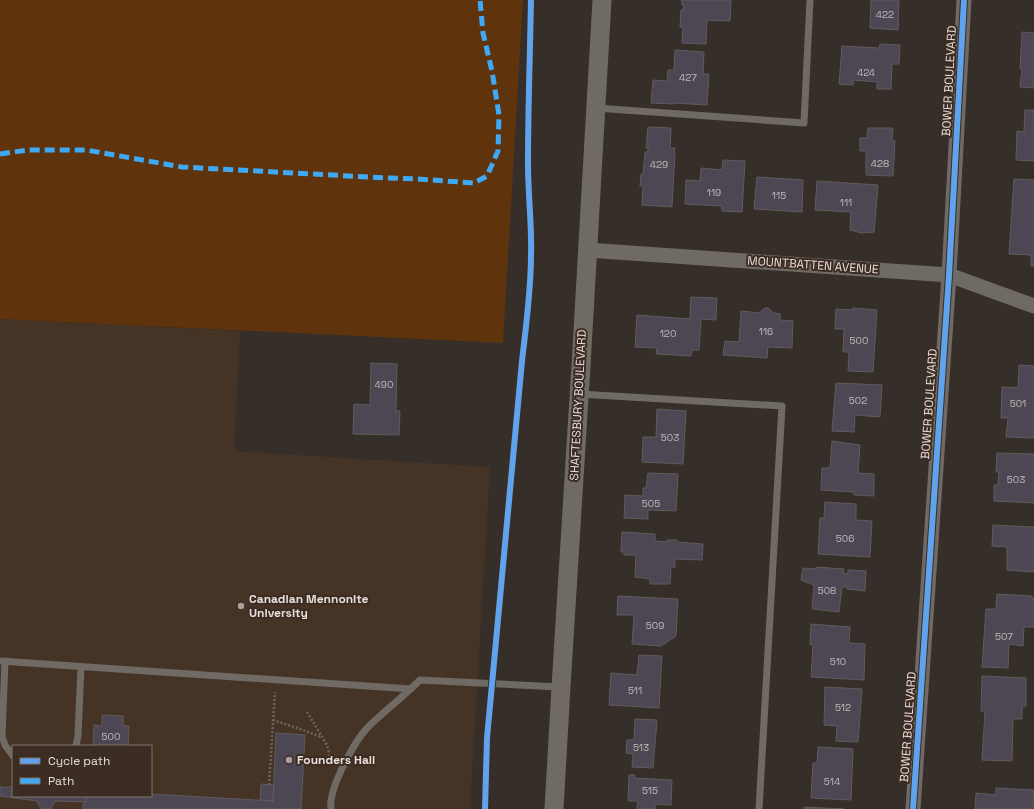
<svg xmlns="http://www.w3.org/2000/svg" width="1034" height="809" font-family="'Space Grotesk',sans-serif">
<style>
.built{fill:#453326;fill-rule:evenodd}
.green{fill:#5f330c}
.building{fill:#4d4754;stroke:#5f5c5d}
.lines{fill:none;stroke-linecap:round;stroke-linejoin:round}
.path{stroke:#6b6561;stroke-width:2.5;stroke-dasharray:2 2;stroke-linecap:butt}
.service{stroke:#706a65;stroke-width:7}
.minor{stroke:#706a65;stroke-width:15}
.tertiary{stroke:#706a65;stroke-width:19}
.quiet{stroke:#3fa9f5;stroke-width:5;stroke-dasharray:10 5;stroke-linecap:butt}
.cycleway-casing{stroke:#3b2d23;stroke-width:8}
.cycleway{stroke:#60a3ed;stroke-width:6}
.poi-dot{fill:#a9a09a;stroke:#3b2d23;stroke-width:1.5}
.labels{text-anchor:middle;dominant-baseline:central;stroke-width:4;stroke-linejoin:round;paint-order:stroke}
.number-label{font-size:10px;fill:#c1b8b6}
.street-label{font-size:12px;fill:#e8ded7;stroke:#3b2d23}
.poi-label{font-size:12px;font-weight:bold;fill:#e8ded7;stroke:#3b2d23;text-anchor:start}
</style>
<rect width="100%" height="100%" fill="#352e29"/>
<path class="built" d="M0,319L240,331L234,451L490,467L470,809H0ZM13,746H151V796H13Z"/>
<path class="green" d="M0,0H523L503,343L0,319Z"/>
<path class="building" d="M681,0H731L730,21L707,20L706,44L682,43L683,28L680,27L681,10L683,11L684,5H682V2Z
M871,0H899L898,30L870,28Z
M1022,32L1034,33V88L1020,87L1022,69H1020Z
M880,44L900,45L899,64H892L891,89H877V82L853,80V85L839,84L842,46L879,48Z
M675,50L704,52L703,74H709L707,105L673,103V104L651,103L653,80L667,81L668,70H674Z
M1025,110H1034V161L1016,160L1017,131L1024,132Z
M648,127L671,128L670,148H675L674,153L675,154L672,207L642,205L643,186H640L641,174L643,175L645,152H648V148H646Z
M868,128H893L892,140L895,141L893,176L866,175V151H860V138H867Z
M723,160L745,161L742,212L722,211V206L685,204L686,180L700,181L701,168L722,170Z
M757,177L803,180L802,212L754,209Z
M1014,179L1034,180V266H1031V255L1009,254Z
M817,181L878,185L874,232L862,233L850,230L851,212L815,210Z
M691,297L717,298L716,320L701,319L699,350H692L691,356L656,354L657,348L635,347L637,315L690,319Z
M765,308H768L771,310L773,313L780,314V320L793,321L792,348L768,347L767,358L723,355L725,341L739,342L741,311L760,313L762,310Z
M853,308L877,310L873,372L848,371L849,352H843L844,329H835L836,309L853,310Z
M371,363L397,364L396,411H400L399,435L353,434L354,404L370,405Z
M1019,365L1034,366V438L1006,437L1008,418H1001L1002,387L1018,388Z
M836,383L882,385L880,417L855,415L854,432L832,431Z
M657,409L686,411L683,464L642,462L643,437H656Z
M832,441L860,445L858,473L874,474V496L854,495V492L821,490L822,468H830Z
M997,453L1034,454V503L994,501V485H998L999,472H996Z
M648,473L678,474L676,511L648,510V519L624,518L625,495L643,496V488H646Z
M825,502L856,504V520L872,521L870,557L818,554L820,518H824Z
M993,525L1034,527V572L1007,570V547L992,546Z
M622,532L655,534V541L667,542V540H677V542L703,544L702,560L675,559V567H671L670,584H650V579L635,577L636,555H624V552H621Z
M816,567L844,569L843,573L848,574V570L866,571L865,591L847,589V587H842L839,612L812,609L814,585L801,580L803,568L816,569Z
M997,594L1032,596V598H1034V627H1024L1023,646L1009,644L1008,668L982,667L986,609H996Z
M618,596L678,599L676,636L661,646L632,644L634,615H617Z
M811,624L850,627L849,643L865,644L864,680L811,677L813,645L810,644Z
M639,655L662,656L659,708L609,705L611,673L637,675Z
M982,676L1026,678V706H1022V719H1013L1012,761L982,760L985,711H981Z
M825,687L862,689L858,742L836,741L837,726L824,725Z
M102,715L123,716V726H129L128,746H93L94,725L102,726Z
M635,719L657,720L653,768L632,767L633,754L626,753L627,740H634Z
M276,733L305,735L301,809H83V804L86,802L87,796H151V794L273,801Z
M818,747L853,749L851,800L811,798L813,763H817Z
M629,775H635L634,778L672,780L671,805L655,804V809H637L638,801H628Z
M261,784L274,785L273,801L260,800Z
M0,787H13V796H87L86,802L56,801L52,806L51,809H41L37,801L0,796Z
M996,788L1034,790L1033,809H975L976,793L996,795Z
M804,807L844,809H804Z"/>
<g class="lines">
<path class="path" d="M307,712L327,745L329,753L330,766
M273,720L297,728L321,737
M269,785L275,692"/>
<path class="service" d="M596,108L804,123L810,0
M579,394L782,406L759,809
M0,661L411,689
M5,661L2,736L5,745L13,756
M76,746L78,736L81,667
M331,809C328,789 355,740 369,726C386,710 404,696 420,680L560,687"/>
<path class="minor" d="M587,250L949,275L1034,306
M913,809L949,275L964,0"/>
<path class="tertiary" d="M554,809L561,687L581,366L602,0"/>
<path class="quiet" d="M0,154L28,150H86L182,167L387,178L417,179L474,183L487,176L498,151L499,115L492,71L483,33L480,0"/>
<defs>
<path id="cycleway" d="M485,809L487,738L522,361C526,326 531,291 531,255C532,225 528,195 528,164C528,110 530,55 531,0
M913,809L949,275L964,0"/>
</defs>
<use href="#cycleway" class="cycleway-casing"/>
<use href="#cycleway" class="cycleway"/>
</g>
<g class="poi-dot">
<circle cx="241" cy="606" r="4"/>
<circle cx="289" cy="760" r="4"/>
</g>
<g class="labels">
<g class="number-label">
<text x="885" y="14">422</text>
<text x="866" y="72">424</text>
<text x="688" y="77">427</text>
<text x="880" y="163">428</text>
<text x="659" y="164">429</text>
<text x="714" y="192">119</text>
<text x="779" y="195">115</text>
<text x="846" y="202">111</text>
<text x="766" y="331">116</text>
<text x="668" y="333">120</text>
<text x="859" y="340">500</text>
<text x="384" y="384">490</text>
<text x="858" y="400">502</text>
<text x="1018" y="403">501</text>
<text x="670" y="437">503</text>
<text x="1016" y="479">503</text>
<text x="651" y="503">505</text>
<text x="845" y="538">506</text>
<text x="827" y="590">508</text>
<text x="655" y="625">509</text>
<text x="1004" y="636">507</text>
<text x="838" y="661">510</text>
<text x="635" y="690">511</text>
<text x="843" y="707">512</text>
<text x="111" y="736">500</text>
<text x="641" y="747">513</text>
<text x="832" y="781">514</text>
<text x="650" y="790">515</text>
</g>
<g class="street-label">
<text transform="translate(949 81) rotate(-87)">BOWER BOULEVARD</text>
<text transform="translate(813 265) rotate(4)">MOUNTBATTEN AVENUE</text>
<text transform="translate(929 404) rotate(-86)">BOWER BOULEVARD</text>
<text transform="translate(578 405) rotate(-87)">SHAFTESBURY BOULEVARD</text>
<text transform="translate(908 727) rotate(-86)">BOWER BOULEVARD</text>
</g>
<g class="poi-label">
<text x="249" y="599">Canadian Mennonite<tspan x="249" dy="14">University</tspan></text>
<text x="297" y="760">Founders Hall</text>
</g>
</g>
<rect x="12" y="745" width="140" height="52" fill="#3b2d23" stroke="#80746b"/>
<rect x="20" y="758" width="20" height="6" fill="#60a3ed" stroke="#80746b"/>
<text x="48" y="765" font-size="12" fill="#e8ded7">Cycle path</text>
<rect x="20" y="778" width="20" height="6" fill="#3fa9f5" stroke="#80746b"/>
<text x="48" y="785" font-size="12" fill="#e8ded7">Path</text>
</svg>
